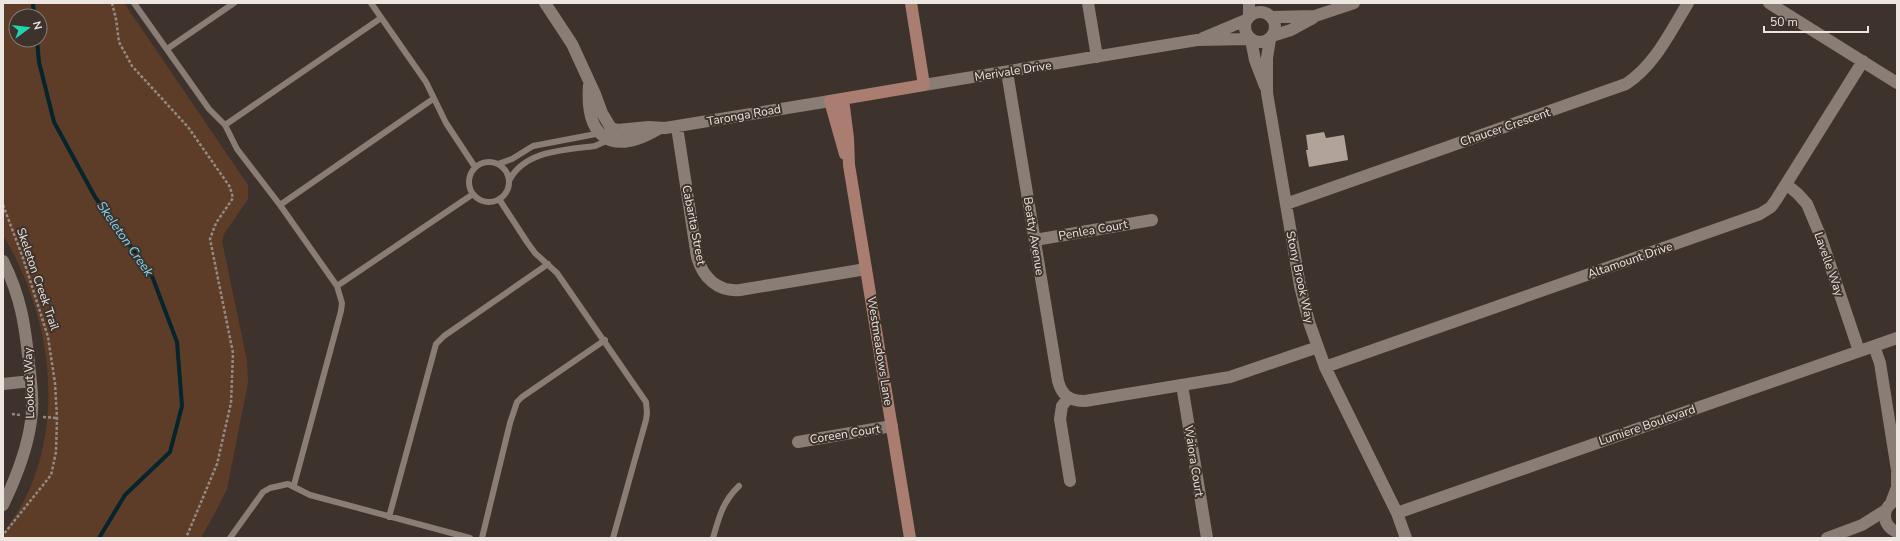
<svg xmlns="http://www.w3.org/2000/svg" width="1900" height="541" font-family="'Nunito Sans',sans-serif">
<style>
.green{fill:#5d3d27;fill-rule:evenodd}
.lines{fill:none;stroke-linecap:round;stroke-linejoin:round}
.stream{stroke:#05242d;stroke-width:4}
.building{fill:#b1a39a}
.path{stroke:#938a84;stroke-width:2.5;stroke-dasharray:3 2;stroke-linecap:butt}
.lane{stroke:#8a7d75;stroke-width:6}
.street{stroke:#8a7d75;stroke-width:12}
.secondary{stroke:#a97e70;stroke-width:12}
.labels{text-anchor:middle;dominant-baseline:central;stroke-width:4;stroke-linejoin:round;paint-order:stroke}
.street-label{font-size:12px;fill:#ece5e0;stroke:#3e332c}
.water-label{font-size:13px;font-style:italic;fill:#7ed7f6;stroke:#3e332c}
</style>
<rect width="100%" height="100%" fill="#3e332c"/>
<path class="green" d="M3,3H124L248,185V199L224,234L222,241L247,361L248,383L227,489L218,507L201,538H3V534C15,517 27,498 34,478C63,400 46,306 3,235ZM16,16H40V40H16Z"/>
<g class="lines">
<path class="stream" d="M33,3L34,16
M37,40L39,62L54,122L95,197L152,276L177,342L182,406L170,452L125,495L99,538"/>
</g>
<path class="building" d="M1324,132L1326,138L1344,135L1348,160L1309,167L1306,150H1308L1306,135Z"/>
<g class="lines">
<path class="path" d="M112,3L116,19L119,42L132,66L188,127L230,187L233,198L216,223L210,239L233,353L231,403L217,464L186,538
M3,205L23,258L48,337L55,383L57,418L56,452L51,475L3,535
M12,414L20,415
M43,417L57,418"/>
<path class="lane" d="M134,3L209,109L225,125L237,149L280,205L337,286
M371,3L426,82L446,123L475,167
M167,49L234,3
M225,125L381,18
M469 182a20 20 0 1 1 40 0a20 20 0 1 1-40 0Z
M498,164L512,159L533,146L601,133
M509,181C524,150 566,150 595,146L604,142L608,137
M499,199L527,242L535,253L557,273L646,402L647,413L646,420L613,538
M280,205L433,99
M294,485L341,311L342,303L337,286L473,194
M389,517L436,344L444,336L548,264
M230,538L263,492L270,488L288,484L310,495L470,538
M482,538L510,423L517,402L522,397L605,340
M713,538C719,517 723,501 739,486"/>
<path class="street" d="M545,3L572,44L595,94L602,113L611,128L617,130L649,127L665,128L830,101
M1088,3L1097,57
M1249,3V16
M1769,3L1897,83
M1245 27a15 15 0 1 1 30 0a15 15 0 1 1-30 0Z
M1271,17L1315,16L1354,3
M1272,36L1291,30L1313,18
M1203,38L1246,20
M1270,39L1267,58V93L1300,286L1309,322L1325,367L1397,513L1406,538
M1251,40L1255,60L1265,86
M1007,72L1058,381C1062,396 1070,401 1085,401L1230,377L1318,347
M589,85C585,137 611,157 658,129
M924,85L1197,40L1249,39
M677,127L697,257C703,278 718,292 740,290L866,269
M1786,184L1798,194L1807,204L1820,235L1859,351
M1286,204L1626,84C1655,65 1670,32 1688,3
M1035,240L1152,220
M3,261C21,297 25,325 29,364C31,382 34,403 31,421C27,451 16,478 3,505
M1874,346L1880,363L1897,470
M1325,367L1760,214L1771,207L1776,200L1863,61
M3,384L31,381
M1182,385L1207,538
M1068,398L1062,406L1060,419L1070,481
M798,442L892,426
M1897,500C1881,506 1881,526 1897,532
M1891,503L1897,487V473
M1397,513L1897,338
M1827,538L1862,525L1886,510"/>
<path class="secondary" d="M843,99L848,138L849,165L910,538
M845,154L830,101L924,85L911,3"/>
</g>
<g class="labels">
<g class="street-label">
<text transform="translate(1013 71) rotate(-9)">Merivale Drive</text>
<text transform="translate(744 115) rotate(-10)">Taronga Road</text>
<text transform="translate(1505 127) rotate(-19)">Chaucer Crescent</text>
<text transform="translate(694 225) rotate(79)">Cabarita Street</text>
<text transform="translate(1093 230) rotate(-10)">Penlea Court</text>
<text transform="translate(1034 236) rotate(81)">Beatty Avenue</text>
<text transform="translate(1630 260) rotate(-19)">Altamount Drive</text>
<text transform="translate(1829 264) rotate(71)">Lavelle Way</text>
<text transform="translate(1300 277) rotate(78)">Stony Brook Way</text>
<text transform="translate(38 279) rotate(71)">Skeleton Creek Trail</text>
<text transform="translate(880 351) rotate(81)">Westmeadows Lane</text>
<text transform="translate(29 383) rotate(-92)">Lookout Way</text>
<text transform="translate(1647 425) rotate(-19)">Lumiere Boulevard</text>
<text transform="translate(845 434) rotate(-9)">Coreen Court</text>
<text transform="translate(1194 461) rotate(81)">Waiora Court</text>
</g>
<g class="water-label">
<text transform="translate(125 239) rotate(55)">Skeleton Creek</text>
</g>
</g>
<rect width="1900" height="541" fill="none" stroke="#ece5e0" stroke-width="8"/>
<g transform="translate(28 28) rotate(75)"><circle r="19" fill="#3e332c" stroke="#847a74"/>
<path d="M0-3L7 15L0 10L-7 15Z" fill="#21d5af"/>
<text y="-6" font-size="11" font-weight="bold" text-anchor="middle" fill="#ece5e0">N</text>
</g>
<path d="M1764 26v6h104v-6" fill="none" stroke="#ece5e0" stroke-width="2"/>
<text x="1770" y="26" font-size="12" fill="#ece5e0" stroke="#3e332c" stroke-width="3" paint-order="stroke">50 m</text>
</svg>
